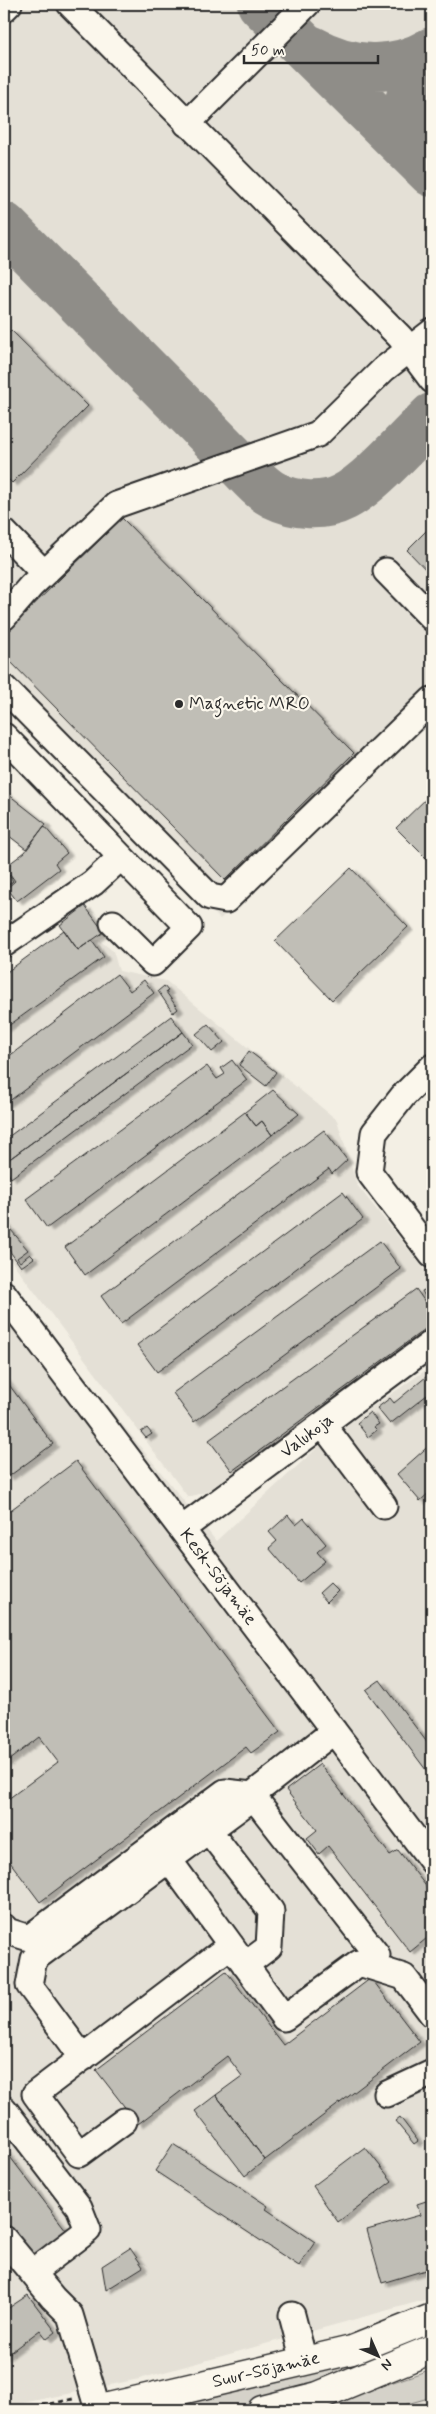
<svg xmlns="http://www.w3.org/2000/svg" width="436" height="2414" font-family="Mynerve,sans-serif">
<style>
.built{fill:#e4e0d6}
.green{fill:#d5d2c9;stroke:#807e7a}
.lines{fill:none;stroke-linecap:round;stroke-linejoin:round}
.taxiway{stroke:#8f8d88;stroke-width:48}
.building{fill:#c0beb6;stroke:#2b2b2b;filter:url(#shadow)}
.minor-casing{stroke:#2b2b2b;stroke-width:29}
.major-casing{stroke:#2b2b2b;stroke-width:31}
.path{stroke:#2b2b2b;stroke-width:3;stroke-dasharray:5 4;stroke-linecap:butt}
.minor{stroke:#fbf7ec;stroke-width:25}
.major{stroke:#fbf7ec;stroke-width:28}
.poi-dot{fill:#2b2b2b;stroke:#fbf7ec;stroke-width:2}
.labels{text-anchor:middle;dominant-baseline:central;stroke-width:4.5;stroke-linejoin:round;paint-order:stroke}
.poi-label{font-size:18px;fill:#2b2b2b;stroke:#fbf7ec;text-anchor:start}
.street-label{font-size:18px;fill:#2b2b2b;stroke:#fbf7ec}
</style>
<defs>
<filter id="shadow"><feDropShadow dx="5.5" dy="3" stdDeviation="1" flood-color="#0004"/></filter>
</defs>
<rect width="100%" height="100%" fill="#f3efe4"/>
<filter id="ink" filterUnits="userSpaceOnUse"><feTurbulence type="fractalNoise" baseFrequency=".02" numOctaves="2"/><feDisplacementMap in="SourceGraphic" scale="10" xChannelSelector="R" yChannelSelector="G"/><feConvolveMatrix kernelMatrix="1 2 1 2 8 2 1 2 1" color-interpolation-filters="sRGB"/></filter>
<g filter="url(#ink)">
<path class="built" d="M4,4H432V715L220,919L4,702Z
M92,940H99L113,951L119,971L166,981L337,1120L357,1185L432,1279V1331L206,1492L188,1497L4,1251V1005Z
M4,1277L216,1541L330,1436L432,1366V2298L139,2379L4,2407Z
M432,2390V2410H356Z"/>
<path class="green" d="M429,2333L428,2338L282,2396L230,2410H139Z
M432,2369V2397L386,2410H310Z"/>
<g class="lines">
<path class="taxiway" d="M261,4L432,173
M310,49C349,71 393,74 432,51
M419,160C416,152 410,143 408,135C401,108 415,79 432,59
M4,226L237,462C248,473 260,488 274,495C296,506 323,508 344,497C370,484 410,438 432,417"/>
</g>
<path class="building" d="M11,330L88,406L12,483L4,475V338Z
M122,518L354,753L225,880L4,655V634Z
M432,525V576L407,550Z
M4,791L46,824L26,849L4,832Z
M432,793V864L396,828Z
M44,826L67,853L55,863L59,869L17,901L7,888L15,881L5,867L25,852Z
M4,868L13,881L4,888Z
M351,868L408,927L332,1000L275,941Z
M85,906L104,932L78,950L60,925Z
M64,930L78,950L92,940L104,957L4,1029V974Z
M117,974L130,991L144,980L154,993L4,1105V1060Z
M164,986L168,991L166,992L178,1009L173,1013L158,991Z
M171,1016L183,1032L4,1163V1140Z
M208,1024L224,1042L212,1052L196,1034Z
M183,1032L192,1044L11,1178L4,1167V1163Z
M249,1051L276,1072L266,1086L239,1065Z
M232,1060L247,1080L47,1228L26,1199L207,1066L217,1079L225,1074L221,1068Z
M273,1090L299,1114L272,1135L262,1121L256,1126L245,1112Z
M245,1112L256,1126L262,1121L272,1135L85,1275L65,1247Z
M324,1130L347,1160L332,1174L329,1169L121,1324L101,1296Z
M343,1192L363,1219L157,1372L137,1345Z
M5,1223L28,1250L17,1258L20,1262L30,1254L34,1258L21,1267L4,1243Z
M380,1241L401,1269L194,1422L173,1393Z
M431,1287L432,1300L428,1302L422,1291Z
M416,1289L432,1312V1324L232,1471L209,1440Z
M432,1372V1391L390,1424L377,1408L390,1398L394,1403Z
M4,1378L53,1444L8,1477L4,1472Z
M370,1412L379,1424L374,1427L377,1430L368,1437L357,1423Z
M147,1428L152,1434L146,1438L141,1432Z
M432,1443V1490L420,1501L397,1474Z
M76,1461L280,1732L251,1753L246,1747L40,1902L4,1854V1802L58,1762L39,1737L4,1764V1515Z
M288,1515L296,1525L304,1518L326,1544L317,1552L325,1561L299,1583L269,1548L277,1541L269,1532Z
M330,1583L338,1591L327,1602L319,1593Z
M380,1680L432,1749V1778L366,1690Z
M320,1764L390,1855L398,1850L432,1894V1934L410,1952L328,1846L319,1854L307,1838L317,1830L286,1790Z
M226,1971L283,2045L371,1978L420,2042L265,2160L216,2095L242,2076L227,2056L138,2124L96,2070Z
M216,2095L265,2160L245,2176L195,2111Z
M400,2117L418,2141L414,2144L395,2121Z
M173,2144L268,2206L266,2209L315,2242L299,2266L155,2171Z
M365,2147L392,2181L338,2222L313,2186Z
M4,2149L66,2230L31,2257L4,2222Z
M432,2199V2268L382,2283L367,2230L420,2215L417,2204Z
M130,2248L143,2267L106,2290L102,2266Z
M28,2295L56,2332L47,2339L40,2330L4,2357V2311Z"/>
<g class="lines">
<defs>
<path id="minor" d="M70,4L400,337L432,380
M4,9L9,4
M187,124L307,4
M4,532L44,573
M386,571L432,618
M4,617L31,586L116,505L318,434L384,369L432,332
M4,688L210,897L226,900L432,700
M4,736L189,927L153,963L113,923
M4,944L93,883L121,857
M432,1067L403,1096L374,1133L369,1172L432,1255
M4,1294L432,1861
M323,1425L384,1506
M182,1529L432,1343
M334,1731L252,1795L377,1955
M209,1831L271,1911L269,1947L245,1965
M169,1860L284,2018L359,1963L404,1977L432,2014
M4,1927L7,1931L29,1938L225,1792L252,1795
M83,2058L29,1985L34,1959L254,1797
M387,2094L432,2073
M4,2109L79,2207L88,2230L33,2272
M124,2121L79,2154L35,2094L231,1945
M4,2239L53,2298L70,2315L98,2410
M292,2315L304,2361"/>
<path id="major" d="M96,2410L352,2350L432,2318
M262,2410L318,2396L432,2349"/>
</defs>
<use href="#minor" class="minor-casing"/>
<use href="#major" class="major-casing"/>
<path class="path" d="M24,2410L73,2399"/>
<use href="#minor" class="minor"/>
<use href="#major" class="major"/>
</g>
</g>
<circle class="poi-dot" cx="179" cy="704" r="5"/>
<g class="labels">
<g class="poi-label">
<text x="189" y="704">Magnetic MRO</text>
</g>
<g class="street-label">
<text transform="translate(307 1436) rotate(-37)">Valukoja</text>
<text transform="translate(218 1577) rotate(53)">Kesk-Sõjamäe</text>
<text transform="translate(266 2370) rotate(-13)">Suur-Sõjamäe</text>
</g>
</g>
<rect width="436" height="2414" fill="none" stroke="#fbf7ec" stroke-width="20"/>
<rect x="10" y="10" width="416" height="2394" fill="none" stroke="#2b2b2b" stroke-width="2" filter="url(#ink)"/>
<g transform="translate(378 2356) rotate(135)" stroke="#fbf7ec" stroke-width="4" paint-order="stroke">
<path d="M0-4L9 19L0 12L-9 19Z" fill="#2b2b2b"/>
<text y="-8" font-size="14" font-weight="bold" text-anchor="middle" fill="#2b2b2b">N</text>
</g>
<path d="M244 55v8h134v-8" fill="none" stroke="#2b2b2b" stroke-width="2.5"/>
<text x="251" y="55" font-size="15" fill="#2b2b2b" stroke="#fbf7ec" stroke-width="4" paint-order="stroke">50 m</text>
</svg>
